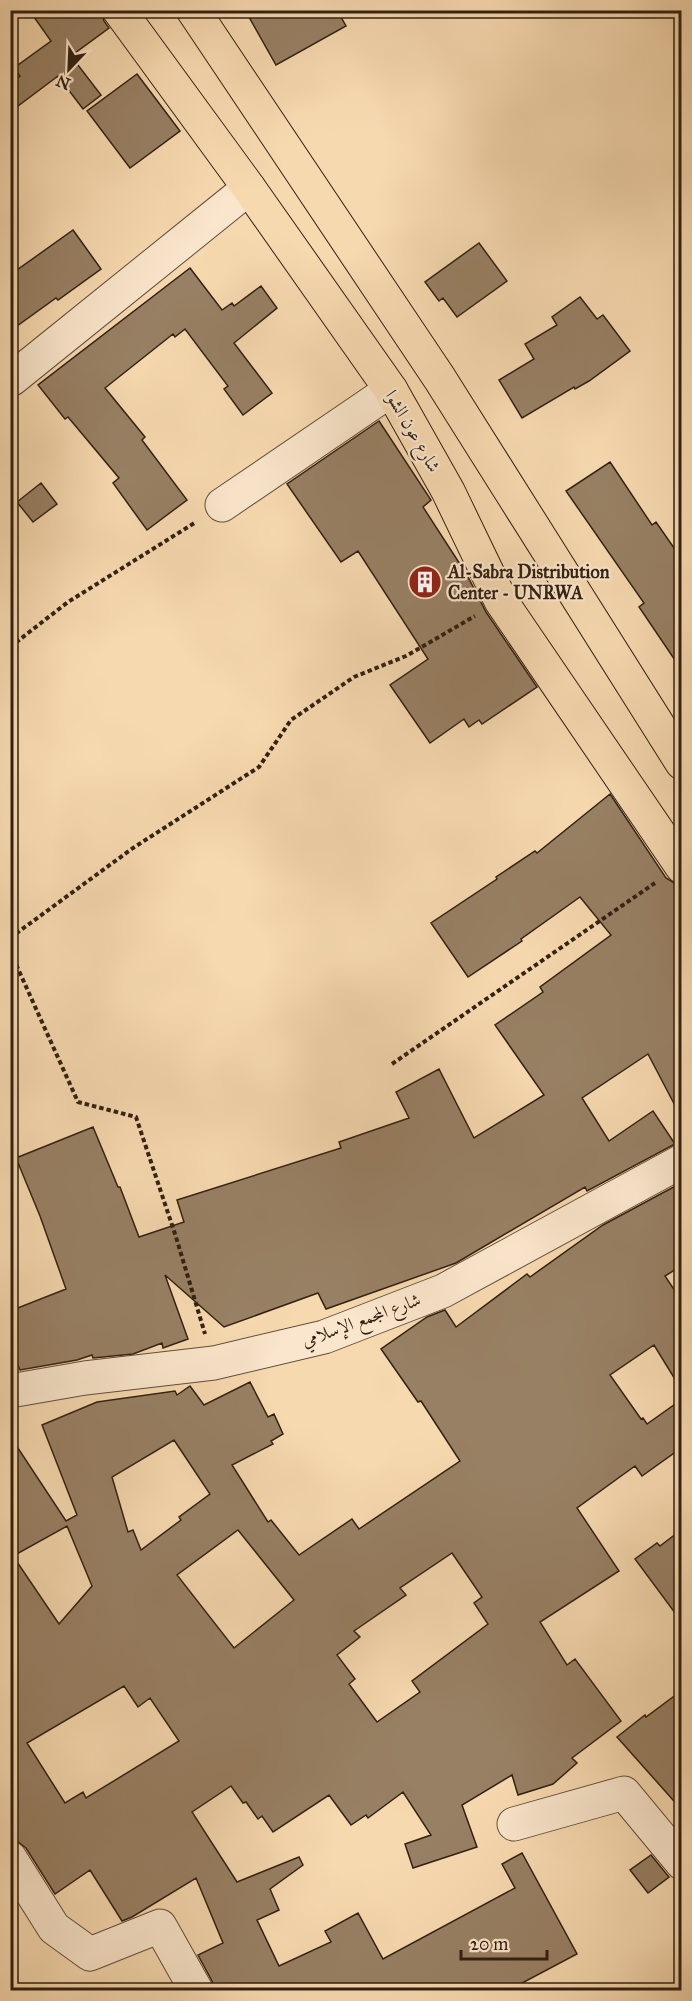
<svg xmlns="http://www.w3.org/2000/svg" width="692" height="2001" font-family="'IM FELL Great Primer',Amiri,serif">
<style>
.building{fill:#988064;stroke:#322012;stroke-width:1.5;fill-rule:evenodd}
.lines{fill:none;stroke-linecap:round;stroke-linejoin:round}
.minor-casing{stroke:#634e3a;stroke-width:35}
.major-casing{stroke:#322012;stroke-width:35}
.path{stroke:#322012;stroke-width:4;stroke-dasharray:4.5 3;stroke-linecap:butt}
.minor{stroke:#fae6cc;stroke-width:33}
.major{stroke:#f7d9b0;stroke-width:33}
.labels{text-anchor:middle;dominant-baseline:central;stroke-width:4.5;stroke-linejoin:round;paint-order:stroke}
.street-label{font-size:18px;fill:#322012;stroke:#fae6cc}
.poi-label{font-size:18px;font-weight:bold;fill:#322012;stroke:#fae6cc;text-anchor:start}
</style>
<rect width="100%" height="100%" fill="#f7d9b0"/>
<filter id="stains"><feTurbulence type="fractalNoise" baseFrequency=".00333" numOctaves="4"/><feColorMatrix values="0 0 0 0 .2 0 0 0 0 .09 0 0 0 0 .02 0 0 0 .5 -.17"/></filter>
<radialGradient id="worn" r=".72"><stop offset=".6" stop-color="#630" stop-opacity="0"/><stop offset="1" stop-color="#630" stop-opacity=".3"/></radialGradient>
<path class="building" d="M29,10H101L104,21L109,28L71,56L101,95L83,109L58,76L10,112V84L20,76L14,68L51,41Z
M245,10H337L346,26L276,65Z
M137,74L180,131L130,168L87,111Z
M73,230L101,269L58,300L56,298L10,331V275Z
M479,243L507,281L457,317L443,298L439,301L425,282Z
M190,268L222,310L232,303L234,306L261,286L277,308L234,343L272,393L243,415L224,389L228,386L185,329L175,337L173,334L105,388L145,437L142,440L187,500L147,530L113,483L119,478L68,417L65,419L38,385Z
M580,297L597,319L603,315L630,351L589,381L575,389L574,387L522,418L499,380L534,359L525,344L557,325L552,317Z
M379,421L431,500L423,507L467,575L486,612L537,687L482,724L479,720L469,727L464,719L430,743L390,685L428,659L358,551L341,562L287,484Z
M610,462L652,525L656,522L681,558V669L639,607L644,603L566,491Z
M41,483L57,504L33,522L17,502Z
M610,794L666,878L676,884L681,892V1117L648,1054L582,1098L609,1141L653,1111L675,1144L587,1191L585,1187L456,1263L326,1309L318,1293L224,1327L165,1275L188,1339L163,1348L162,1343L133,1354L93,1358L92,1355L77,1360L20,1370L10,1347V1311L66,1289L40,1216L16,1158L93,1127L118,1187H120L139,1237L184,1222L177,1200L341,1148L339,1142L409,1118L396,1092L439,1069L474,1138L544,1095L495,1025L543,992L540,987L611,935L580,897L521,939L522,941L468,977L431,923L497,879L496,877L535,851L537,853Z
M681,1183V1266L665,1276L681,1300V1389L654,1345L610,1375L641,1419L643,1418L647,1424L681,1400V1448L642,1476L635,1466L577,1508L619,1571L540,1622L567,1665L575,1659L621,1721L572,1758L577,1763L553,1784L518,1795L512,1775L462,1805L477,1847L413,1868L405,1844L431,1835L403,1792L368,1818L366,1815L351,1825L329,1795L273,1832L262,1816L258,1819L246,1802L243,1803L231,1786L192,1812L237,1882L299,1857L303,1865L270,1889L279,1910L257,1920L279,1966L331,1942L325,1931L358,1913L383,1959L515,1888L502,1864L522,1853L577,1954L509,1990H215L212,1981L198,1955L223,1943L196,1878L132,1917L122,1921L90,1870L55,1894L26,1848L17,1841L10,1831V1436L66,1521L77,1515L42,1425L97,1402L175,1391L177,1395L190,1386L204,1405L250,1382L268,1417L274,1414L283,1434L271,1441L273,1444L232,1465L268,1522L271,1520L299,1555L352,1519L359,1529L460,1461L421,1401L418,1402L381,1349L427,1317L445,1310L456,1327L527,1274L530,1277L603,1225ZM174,1440L210,1494L179,1517L181,1520L141,1550L133,1530L128,1532L112,1477ZM67,1526L92,1586L59,1624L13,1556ZM238,1530L294,1600L234,1648L177,1575ZM452,1553L482,1597L474,1603L488,1624L412,1681L420,1692L377,1722L349,1684L355,1679L337,1655L360,1637L354,1631L406,1595L400,1588ZM124,1686L138,1707L150,1698L179,1741L86,1798L83,1792L65,1803L27,1743Z
M681,1530V1621L635,1559L657,1543L660,1546Z
M681,1691V1809L617,1737L645,1715L646,1717Z
M651,1855L669,1877L648,1893L630,1870Z"/>
<g class="lines">
<defs>
<path id="minor" d="M12,379L249,188
M222,505L391,390
M10,1391L85,1378L214,1363L324,1337L443,1291L682,1161
M514,1824L624,1793L682,1863
M10,1858L54,1928L90,1954L160,1926L196,1990"/>
<path id="major" d="M119,10L249,188L391,390L448,491L501,601L682,867
M193,10L440,379L682,763"/>
</defs>
<use href="#minor" class="minor-casing"/>
<use href="#major" class="major-casing"/>
<path class="path" d="M10,647L68,602L196,522
M10,938L133,848L259,767L291,720L354,677L406,656L475,616
M10,951L78,1102L136,1117L176,1237L205,1334
M392,1064L655,883"/>
<use href="#minor" class="minor"/>
<use href="#major" class="major"/>
</g>
<defs>
<symbol id="building-disc" viewBox="-11 -11 22 22"><circle r="9.5" fill="#8f2418" stroke="#fae6cc"/><path d="M-4-6H4V6H1V3H-1V6H-4ZM-2.5-4.3h1.7v1.8h-1.7ZM.8-4.3h1.7v1.8H.8ZM-2.5-1h1.7V.8h-1.7ZM.8-1h1.7V.8H.8Z" fill="#fff"/></symbol>
</defs>
<g fill-rule="evenodd">
<use href="#building-disc" x="406" y="563" width="38" height="38"/>
</g>
<g class="labels">
<g class="street-label">
<text transform="translate(413 431) rotate(60)">شارع عون الشوا</text>
<text transform="translate(361 1320) rotate(-20)">شارع المجمع الإسلامي</text>
</g>
<g class="poi-label">
<text x="448" y="572">Al-Sabra Distribution<tspan x="448" dy="21">Center - UNRWA</tspan></text>
</g>
</g>
<rect width="692" height="2001" fill="none" stroke="#f7d9b0" stroke-width="36"/>
<rect x="12" y="12" width="668" height="1977" fill="none" stroke="#322012" stroke-width="3"/>
<rect x="18" y="18" width="656" height="1965" fill="none" stroke="#322012" stroke-width="1.5"/>
<g transform="translate(69 69) rotate(203)" stroke="#fae6cc" stroke-width="4.5" paint-order="stroke">
<path d="M0-4.5L10 22L0 15L-10 22Z" fill="#322012"/>
<text y="-9" font-size="16" font-weight="bold" text-anchor="middle" fill="#322012">N</text>
</g>
<path d="M461 1950v9h86v-9" fill="none" stroke="#322012" stroke-width="3"/>
<text x="470" y="1950" font-size="18" fill="#322012" stroke="#fae6cc" stroke-width="4.5" paint-order="stroke">20 m</text>
<rect width="100%" height="100%" filter="url(#stains)"/>
<rect width="100%" height="100%" fill="url(#worn)"/>
</svg>
